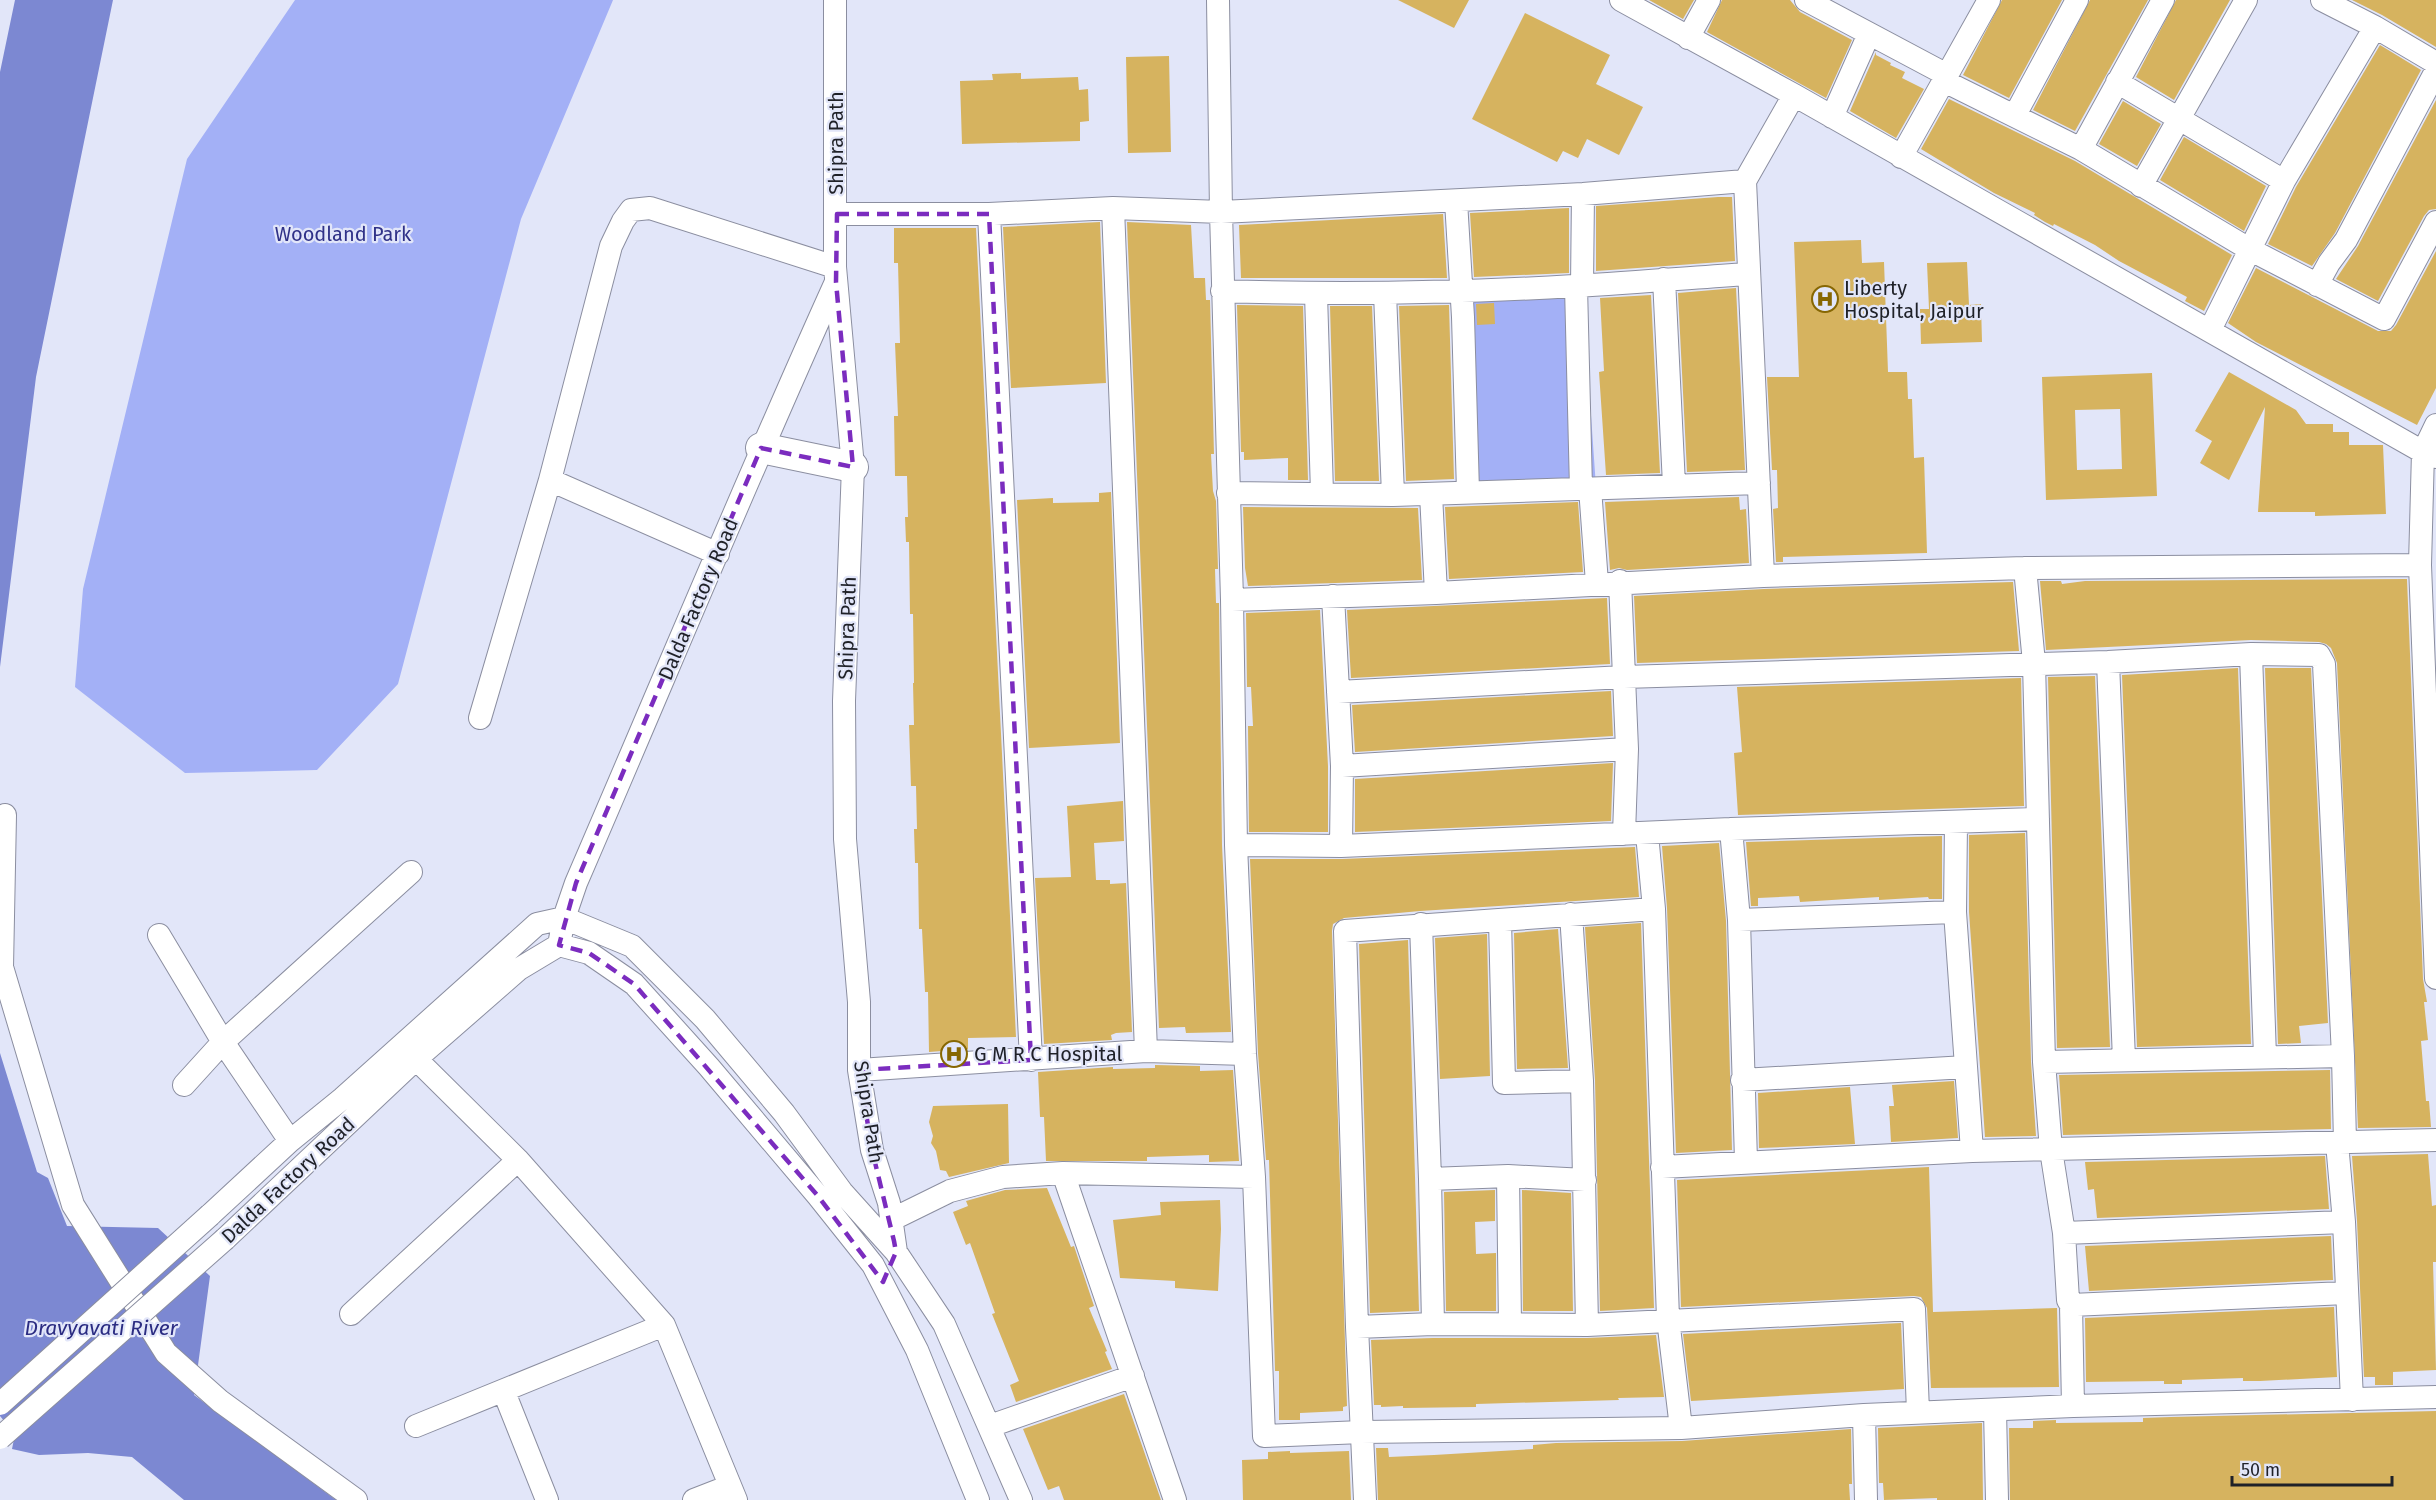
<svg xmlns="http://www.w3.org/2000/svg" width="2436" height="1500" font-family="'Fira Sans',sans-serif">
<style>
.green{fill:#a3b0f6}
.water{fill:#7c88d2}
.building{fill:#d6b35f;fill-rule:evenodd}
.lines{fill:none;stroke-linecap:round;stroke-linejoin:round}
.minor-casing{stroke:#8b8ea0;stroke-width:24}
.major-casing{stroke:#8b8ea0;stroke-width:32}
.minor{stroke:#fff;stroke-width:22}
.major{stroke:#fff;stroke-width:30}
.minor-bridge-casing{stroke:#8b8ea0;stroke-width:24;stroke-linecap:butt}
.minor-bridge{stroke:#fff;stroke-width:22}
.marked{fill:none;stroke:#7b2cbf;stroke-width:4.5;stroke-dasharray:12 8;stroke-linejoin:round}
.labels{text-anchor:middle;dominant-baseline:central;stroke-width:4.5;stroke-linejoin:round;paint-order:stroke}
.street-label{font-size:20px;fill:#1f2128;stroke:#e2e6f9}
.park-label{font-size:20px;fill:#303288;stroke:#e2e6f9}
.poi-label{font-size:20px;fill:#1f2128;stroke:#e2e6f9;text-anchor:start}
.water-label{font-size:21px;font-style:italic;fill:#2b2c82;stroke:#e2e6f9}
</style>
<rect width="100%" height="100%" fill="#e2e6f9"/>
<path class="green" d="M295,0H613L521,219L398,684L317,770L185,773L75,687L83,589L187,159Z
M1582,286L1596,487L1457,493L1455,291Z"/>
<path class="water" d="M15,0H113L36,377L0,667V72Z
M0,1053L37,1172L48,1178L67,1226L158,1228L210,1276L194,1395L336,1500H184L132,1457L88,1453L39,1455L12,1449L15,1434L0,1416Z"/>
<path class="building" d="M1398,0H1469L1454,28Z
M1649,0H1694L1683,19Z
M1722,0H1790L1800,12L1852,40L1826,98L1707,32Z
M2002,0H2062L2009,98L1963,75Z
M2090,0H2148L2075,131L2033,110Z
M2176,0H2230L2174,100L2136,77Z
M2352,0H2436V47L2382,15Z
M1525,13L1610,55L1596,84L1643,107L1619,155L1587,139L1578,158L1563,151L1557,162L1472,119Z
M2380,45L2421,70L2335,233L2312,266L2268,244L2296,187Z
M1876,52V55L1891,63L1890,65L1905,72L1902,78L1924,89L1896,138L1850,111Z
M1169,56L1171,152L1128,153L1126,57Z
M1021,73V79L1078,77L1079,90L1088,89L1089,121L1080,122V141L962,144L960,81L993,80L992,74Z
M1949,99L2075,161L2232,255L2204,311L2185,301L2187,297L2119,261L2095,245L2054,224L2053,226L2045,222L2034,215L2035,213L1994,193L1921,149Z
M2436,100V209L2429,210L2424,216L2378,301L2336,279L2358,246Z
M2123,101L2161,124L2137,166L2099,144Z
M2184,137L2266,186L2244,231L2160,180Z
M1718,197H1732L1735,261L1596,271V206Z
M1569,208V273L1474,277L1470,213Z
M1443,214L1447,278H1241L1239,225Z
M1100,222L1106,383L1011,388L1003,227Z
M1127,222L1191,225L1194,278H1205L1206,300H1210L1214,454H1211L1213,491L1216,501L1218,569H1215L1216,603H1219L1222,845L1231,1032L1186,1033L1185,1027L1159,1028Z
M894,228H976L1016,1037L968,1038V1049L929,1052L928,992H925L922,929H919L918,863H915L914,829H917L916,786H911L909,725H914L913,683H914L913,614H910L909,542H906L905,517H908L907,476H895L894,416H898L895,343H900L898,263H894Z
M1861,240L1862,263L1884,262L1888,372H1907L1908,399H1912L1914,458L1924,457L1927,553L1783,557V562H1776L1773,509L1778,508L1777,470H1772L1767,377H1799L1794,242Z
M2436,251V388L2417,425L2256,342L2228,323L2256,268L2378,331H2391L2396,325Z
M1967,262L1969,305L1981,304L1982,342L1921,344L1920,309H1929L1927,263Z
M1736,288L1745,470L1687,472L1678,293Z
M1651,295L1660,473L1606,475L1599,372L1604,371L1600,298Z
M1494,303L1495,324L1477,325L1476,304Z
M1237,305L1303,306L1308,480H1288V458L1244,460V452H1241Z
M1449,305L1454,479L1406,481L1399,306Z
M1330,306H1372L1379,481H1335Z
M2229,372L2296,410L2306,424H2333V432H2349V445H2383L2386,514L2315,516V512H2258L2265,407L2229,480L2200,463L2212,441L2195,431Z
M2152,373L2157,496L2046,500L2042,377ZM2120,409L2122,469L2077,470L2075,410Z
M1111,492L1120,743L1029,748L1017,500L1053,498V503L1099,502V493Z
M1739,497L1740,510L1746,509L1749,563L1627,570L1619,568L1610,570L1605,502Z
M1578,502L1583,572L1449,579L1445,507Z
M1243,507L1418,508L1422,580L1248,586L1245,568Z
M2407,579L2423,979L2427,1002H2424L2428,1040L2421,1041L2426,1101H2429L2431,1127L2358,1128L2337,663L2331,648L2326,644L2319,642L2251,640L2046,650L2040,581H2061L2062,584L2085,581Z
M2013,582L2019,651L1637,663L1634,596L1764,589Z
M1607,598L1610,664L1351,678L1347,610Z
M1320,610L1328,766V832H1249L1248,726H1253L1251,687H1247L1246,613Z
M2238,668L2251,1044L2137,1047L2122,675Z
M2265,668H2311L2328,1023L2299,1026L2301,1043L2278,1044Z
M2095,676L2110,1047L2057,1048L2048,677Z
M2021,678L2024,806L1738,815L1734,753L1742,752L1737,687Z
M1611,691L1613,736L1355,752L1352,705Z
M1613,763L1611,821L1355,832V779Z
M1123,801L1124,841L1094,843L1096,880H1110V884L1126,883L1132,1032L1116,1033L1111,1035L1112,1040L1044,1044L1035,878L1071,877L1067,806Z
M2025,833L2031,1062L2036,1136L1985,1137L1969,912V835Z
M1942,836V899H1929L1928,897L1879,900V897L1800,902L1799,896L1758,898V906H1751L1746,842Z
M1719,843L1726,921L1732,1150L1676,1153L1667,908L1662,846Z
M1635,847L1639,897L1420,911L1344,918L1333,924L1332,931L1347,1406L1343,1407V1411L1300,1413V1420H1279V1371H1275L1269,1160H1266L1258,1053L1250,859H1342Z
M1641,923L1654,1308L1600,1311L1595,1080L1585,927Z
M1558,929L1568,1068L1517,1069L1514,933Z
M1487,934L1490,1076L1440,1079L1435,938Z
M1408,940L1419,1311L1370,1313L1359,944Z
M1155,1065L1200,1066V1071L1233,1070L1239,1161L1209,1162V1155L1147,1157V1161H1046L1044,1117H1040L1038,1072L1113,1067V1069L1155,1068Z
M2330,1070L2331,1129L2063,1135L2059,1075Z
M1954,1081L1958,1138L1891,1142L1889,1106H1894L1892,1085Z
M1850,1087L1855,1144L1759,1148L1758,1093Z
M1008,1104L1009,1163L949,1177L946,1171L940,1170L936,1151L931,1143L933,1136L929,1122L933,1106Z
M2428,1154L2432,1206L2436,1205V1262H2433L2436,1370L2393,1372V1385H2375V1377H2364L2357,1221L2352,1156Z
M2325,1156L2329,1209L2097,1218L2094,1189L2088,1190L2085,1162Z
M1929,1167L1933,1312L2057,1308L2059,1387L1931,1388L1927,1308L1921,1297L1914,1296L1681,1307L1677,1180Z
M1047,1188L1071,1247L1074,1246L1094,1306L1089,1308L1107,1351L1105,1352L1112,1369L1016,1402L1010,1385L1019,1381L992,1314L995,1313L970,1243L966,1245L953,1212L968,1206L966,1201L1005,1190Z
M1495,1190V1221L1475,1222L1476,1254L1496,1253V1311H1446L1444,1192Z
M1522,1190L1571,1193L1573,1311H1523Z
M1220,1200L1221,1229L1218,1291L1175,1288V1281L1120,1278L1113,1220L1161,1215L1160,1202Z
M2331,1236L2333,1280L2089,1291L2085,1246Z
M2334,1307L2337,1377L2260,1381H2243V1378L2182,1380V1384H2164V1381L2086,1382L2085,1318Z
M1901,1323L1904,1389L1691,1401L1683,1334Z
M1656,1335L1664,1397L1618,1398L1619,1400L1476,1404V1407L1403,1408V1406L1381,1407V1405H1374L1371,1340L1433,1338H1587Z
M1124,1394L1161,1500H1064L1059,1486L1048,1490L1023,1429Z
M2436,1411V1500H2010L2009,1428H2033V1421L2056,1420V1423L2143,1422V1418L2171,1417Z
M1982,1423L1983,1500H1937V1498L1884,1500L1883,1483H1879L1878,1428Z
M1851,1429L1852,1484H1849L1850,1500H1378L1376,1448H1388L1389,1457L1434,1455L1533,1449V1445L1556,1443L1682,1441Z
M1290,1451V1453L1349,1451L1351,1500H1243L1242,1460L1268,1459V1452Z"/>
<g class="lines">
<defs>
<path id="minor" d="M835,0V267L853,467L844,701L845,839L859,1002V1070L872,1150L889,1203L896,1252L944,1324L1021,1500
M1218,0L1221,212L1232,600L1236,845L1245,1054L1254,1177L1264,1436L1362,1432L1681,1428L1864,1415L1866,1500
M1621,0L1794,95L2423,452L2436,457
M1806,0L1947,75
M2322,0L2375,27L2436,63
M1688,38L1709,0
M1944,81L2081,149L2249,249L2384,319L2436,222
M2117,82L2284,181
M1794,95L1745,181L1763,576L2025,568L2420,565L2423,452L2436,425
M2015,115L2077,0
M1832,117L1869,34
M2081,149L2163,0
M1901,157L1989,0
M2141,186L2246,0
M1456,201L1463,317L1468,492
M1113,208L1221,212L1583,194L1745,181
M837,214H989L1113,208L1146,1051
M989,214L1031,1060
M1664,279L1674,485
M2317,285L2329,263L2346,240L2436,71
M1576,286L1581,489
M1582,286L1583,194
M1222,291C1340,295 1457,293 1574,286C1632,283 1689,278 1747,274
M1385,293L1393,495
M1316,294L1322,493
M2210,330L2284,181L2375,27
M550,480L611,246L623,221L631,210L650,208L835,267
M1590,488L1597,583
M1228,493L1393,495L1759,483
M1431,494L1436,593
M2420,565L2436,978
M2025,568L2034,663L2044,1062L2051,1150L2064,1233L2068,1300L2071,1305L2346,1293
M1620,581L1624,677L2108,662L2251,654L2319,655L2324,664L2343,1056L2345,1143
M1333,596L1342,766L1341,846
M1232,600L1436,593L1763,576
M2251,654L2265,1057
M2108,662L2124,1060
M1338,692L1624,677L1627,749L1624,834
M480,718L550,480L718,554
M1342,766L1627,749
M5,815L2,967L73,1205L166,1353L220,1401L356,1500
M1956,823L1955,912L1972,1151
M1731,829L1739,920L1746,1161
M1647,834L1654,909L1668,1319L1681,1428
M1236,845L1341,846L1731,829L2038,819
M1654,909L1345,931L1357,1327L1433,1324L1587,1325L1914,1309L1918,1412
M1571,914L1582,1081L1587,1325
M564,918L632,946L705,1019L784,1113L842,1192L896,1252
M1500,920L1504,1083L1582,1081
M1739,920L1955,912
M1421,924L1430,1179
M159,935L223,1042L290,1141
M559,945L589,953L634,984L709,1067L818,1196L873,1265L917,1350L978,1500
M416,1059L518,1160L664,1325L736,1500
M2044,1062L2343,1056
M859,1070L1146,1051L1245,1054
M1742,1080L1966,1067
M184,1085L223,1042L411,872
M2337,1143L2344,1222L2352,1400
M1662,1167L1972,1151L2436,1140
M1063,1173L1175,1500
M1508,1176L1510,1324
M210,1215L290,1141L343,1098L537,924L564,918
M891,1220L950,1191L1003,1177L1063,1173L1254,1177
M2064,1233L2344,1222
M225,1239L416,1059L519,969L559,945L564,918L576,883C662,684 745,483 835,284
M2071,1305L2073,1406
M351,1314L518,1160
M1433,1324L1430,1179L1508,1176L1585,1180
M1357,1327L1365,1500
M504,1392L547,1500
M1995,1410L1997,1500
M1864,1415L2073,1406L2436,1397
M416,1426L664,1325
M990,1426L1133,1376
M694,1500L730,1486"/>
<path id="major" d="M761,448L853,467"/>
</defs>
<use href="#minor" class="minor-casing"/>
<use href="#major" class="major-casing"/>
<use href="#minor" class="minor"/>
<use href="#major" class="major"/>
<defs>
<path id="minor-bridge" d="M0,1404L210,1215
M0,1438L225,1239"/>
</defs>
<use href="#minor-bridge" class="minor-bridge-casing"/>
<use href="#minor-bridge" class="minor-bridge"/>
</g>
<path class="marked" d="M837,214H989L1031,1060L859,1070L872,1150L894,1241L896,1252L883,1282L818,1196L634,984L589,953L559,945L576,883L761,448L853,467L836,282Z"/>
<defs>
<symbol id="hospital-ring" viewBox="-11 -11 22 22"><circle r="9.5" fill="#e2e6f9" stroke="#876703" stroke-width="1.5"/><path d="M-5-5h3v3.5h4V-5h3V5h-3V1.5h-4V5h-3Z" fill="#876703"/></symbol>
</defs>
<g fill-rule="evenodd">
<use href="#hospital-ring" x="1810" y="284" width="30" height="30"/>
<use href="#hospital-ring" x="939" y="1039" width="30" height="30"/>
</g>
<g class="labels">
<g class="street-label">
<text transform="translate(836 143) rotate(-90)">Shipra Path</text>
<text transform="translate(698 599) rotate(-67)">Dalda Factory Road</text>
<text transform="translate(847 628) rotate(-88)">Shipra Path</text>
<text transform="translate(869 1112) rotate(81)">Shipra Path</text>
<text transform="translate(288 1180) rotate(-43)">Dalda Factory Road</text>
</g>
<g class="park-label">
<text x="343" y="234">Woodland Park</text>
</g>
<g class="poi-label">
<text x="1844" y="288">Liberty<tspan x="1844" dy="23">Hospital, Jaipur</tspan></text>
<text x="974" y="1054">G M R C Hospital</text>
</g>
<g class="water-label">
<text x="101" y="1328">Dravyavati River</text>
</g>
</g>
<path d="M2232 1476v9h160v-9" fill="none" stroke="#1f2128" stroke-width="3"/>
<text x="2241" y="1476" font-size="18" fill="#1f2128" stroke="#e2e6f9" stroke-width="4.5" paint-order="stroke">50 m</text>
</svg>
